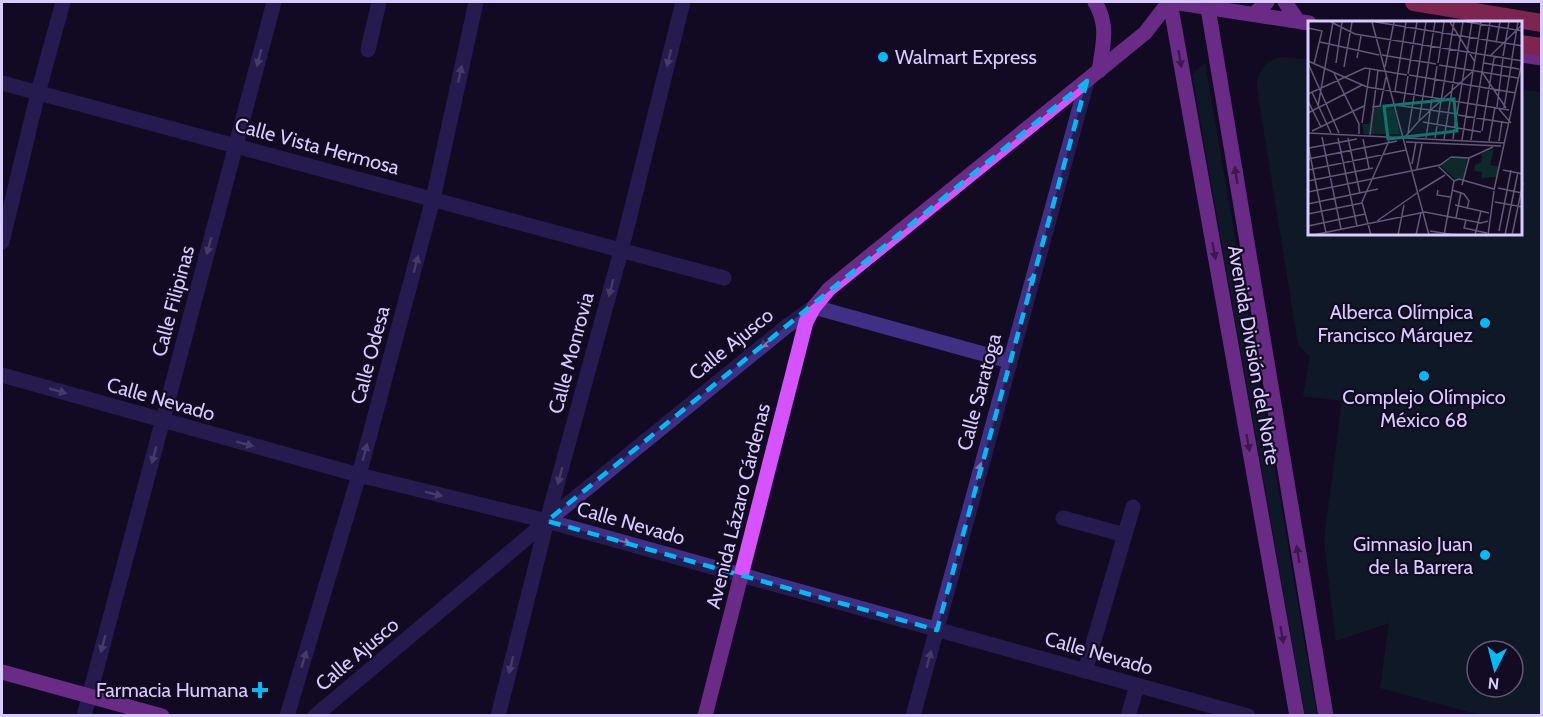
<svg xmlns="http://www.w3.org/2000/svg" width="1543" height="717" font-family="Cabin,sans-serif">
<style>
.green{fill:#0d292c;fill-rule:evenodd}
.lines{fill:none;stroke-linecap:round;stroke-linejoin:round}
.minor{stroke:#3f3086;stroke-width:15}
.major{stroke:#d652ff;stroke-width:15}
.highway{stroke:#ff4685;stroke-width:18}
.oneway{fill:#8476bc}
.oneway2{fill:#6a2b85}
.marked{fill:none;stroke:#00bcf6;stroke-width:4.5;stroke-dasharray:12 8;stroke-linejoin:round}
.poi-dot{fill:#00bcf6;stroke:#120b22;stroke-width:2}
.labels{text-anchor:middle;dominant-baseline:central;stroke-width:4.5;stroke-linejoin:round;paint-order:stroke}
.poi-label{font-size:20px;fill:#d8cbff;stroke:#120b22;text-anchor:end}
.street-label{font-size:20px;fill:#d8cbff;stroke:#120b22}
.inset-road{fill:none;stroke:#61587a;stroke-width:1.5}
.view{fill:#0f766e;fill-opacity:0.15;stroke:#0f766e;stroke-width:3}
.inset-edge{fill:none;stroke:#d8cbff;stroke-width:3}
</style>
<rect width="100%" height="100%" fill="#120b22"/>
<path class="green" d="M1285,57L1309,60V234H1520L1521,90L1541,92V715H1480L1380,688L1389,623L1336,641L1324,541L1342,401L1303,396L1310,357L1298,344L1257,88C1257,70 1267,58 1285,57ZM1477,651H1513V687H1477Z
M1205,63L1317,715H1305L1192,74Z"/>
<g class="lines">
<path class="minor" d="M368,50L379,2
M2,83L724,278
M2,242L38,93L63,2
M2,375L359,475L547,521L1248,716
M1063,518L1125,535
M1085,671L1133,507
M84,716L274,2
M287,716L359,475L433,199L476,2
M315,716L547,521L787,326L814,307L1009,361
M498,716L547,521L621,251L683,2
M913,716L1087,81
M1128,716L1137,686"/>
<path class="major" d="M1095,2C1109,25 1103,45 1099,71
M1170,2L1297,716
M1173,2L1309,23
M1207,2L1326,716
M1285,2L1298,21
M1254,14L1267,2
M1520,55L1542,58
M2,672L162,716
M705,716L806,322L814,307L829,289L1145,33L1169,2"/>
<path class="highway" d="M1414,2L1542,23
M1520,44L1542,47"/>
</g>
<defs><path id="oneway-solid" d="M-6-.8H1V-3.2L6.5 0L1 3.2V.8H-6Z" transform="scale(1.5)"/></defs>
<g class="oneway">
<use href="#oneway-solid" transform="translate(259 58) rotate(105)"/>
<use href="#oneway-solid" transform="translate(669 58) rotate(104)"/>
<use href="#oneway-solid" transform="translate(460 74) rotate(-78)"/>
<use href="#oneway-solid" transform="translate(209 246) rotate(105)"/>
<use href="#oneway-solid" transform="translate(416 264) rotate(-75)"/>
<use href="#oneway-solid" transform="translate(1031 283) rotate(-74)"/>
<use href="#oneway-solid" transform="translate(611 288) rotate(105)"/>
<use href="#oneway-solid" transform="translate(767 342) rotate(141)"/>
<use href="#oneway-solid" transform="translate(58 391) rotate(16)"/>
<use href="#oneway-solid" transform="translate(245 444) rotate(15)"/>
<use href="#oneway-solid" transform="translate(365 452) rotate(-75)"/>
<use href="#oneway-solid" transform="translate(154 455) rotate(105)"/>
<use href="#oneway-solid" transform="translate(979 471) rotate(-75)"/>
<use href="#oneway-solid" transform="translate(560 476) rotate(105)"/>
<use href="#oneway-solid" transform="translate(434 494) rotate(14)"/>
<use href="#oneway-solid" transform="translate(623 542) rotate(16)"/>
<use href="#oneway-solid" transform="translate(103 644) rotate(105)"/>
<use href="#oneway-solid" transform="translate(304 659) rotate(-73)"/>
<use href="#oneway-solid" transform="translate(929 659) rotate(-75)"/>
<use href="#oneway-solid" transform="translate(511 665) rotate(104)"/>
</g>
<g class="oneway2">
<use href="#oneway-solid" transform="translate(1180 59) rotate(80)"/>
<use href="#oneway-solid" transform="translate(1236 175) rotate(-99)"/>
<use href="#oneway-solid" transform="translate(1214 251) rotate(80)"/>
<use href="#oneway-solid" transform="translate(1248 443) rotate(80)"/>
<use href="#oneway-solid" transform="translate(1298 554) rotate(-99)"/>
<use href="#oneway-solid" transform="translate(1282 635) rotate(80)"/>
</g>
<path d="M0 0H1543V717H0ZM1087,81L937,630L547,521Z" fill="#120b22" fill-opacity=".55" fill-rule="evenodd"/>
<path class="marked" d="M1087,81L937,630L547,521Z"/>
<g class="poi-dot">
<circle cx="883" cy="57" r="6"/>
<circle cx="1485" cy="323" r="6"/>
<circle cx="1424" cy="376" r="6"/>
<circle cx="1485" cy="555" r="6"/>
<path d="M257 681h6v6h6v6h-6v6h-6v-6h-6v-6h6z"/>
</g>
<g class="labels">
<g class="poi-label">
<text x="895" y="57" text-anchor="start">Walmart Express</text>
<text x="1473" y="312">Alberca Olímpica<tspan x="1473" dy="23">Francisco Márquez</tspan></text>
<text x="1424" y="397" text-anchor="middle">Complejo Olímpico<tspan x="1424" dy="23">México 68</tspan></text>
<text x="1473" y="544">Gimnasio Juan<tspan x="1473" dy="23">de la Barrera</tspan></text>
<text x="248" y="690">Farmacia Humana</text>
</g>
<g class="street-label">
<text transform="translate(317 146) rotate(15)">Calle Vista Hermosa</text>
<text transform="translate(173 301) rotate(-75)">Calle Filipinas</text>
<text transform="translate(731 344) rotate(-39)">Calle Ajusco</text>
<text transform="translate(571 353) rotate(-75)">Calle Monrovia</text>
<text transform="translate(370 355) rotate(-75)">Calle Odesa</text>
<text transform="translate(1254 355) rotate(80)">Avenida División del Norte</text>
<text transform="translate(979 392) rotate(-75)">Calle Saratoga</text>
<text transform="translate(161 399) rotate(16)">Calle Nevado</text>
<text transform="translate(738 506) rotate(-76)">Avenida Lázaro Cárdenas</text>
<text transform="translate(631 523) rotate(16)">Calle Nevado</text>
<text transform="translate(1099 653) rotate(16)">Calle Nevado</text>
<text transform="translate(357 654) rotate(-40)">Calle Ajusco</text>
</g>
</g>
<g transform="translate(1308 21)">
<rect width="214" height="214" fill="#120b22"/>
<path d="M73,84L86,88L92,113H56L54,103H61L65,86ZM186,128L182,144L192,146L189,156L173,157L174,151L166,150L167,144L173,141L174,132ZM144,137H159L155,158L149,160L132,144Z" fill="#0d292c"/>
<path class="inset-road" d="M23,1L47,13L215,40M64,1L121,214M68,1L215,25M142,1L167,41M159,1L215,10M0,7L14,10L6,43M12,21L71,34M188,22L192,1M74,34L128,43M183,34L215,3M195,35L201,1M49,37L53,15M204,37L210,1M0,40L59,66L201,89M0,42L31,112M28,42L34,1M130,42L136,1M176,42L211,48M131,44L210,57M36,46L44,1M77,46L86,1M174,51L198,87M26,52L51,103V113M100,53L109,1M101,54L208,72M87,70L98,1M4,71L23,112M0,73L57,47L99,54M0,80L13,106M87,84L150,93M10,85L25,1M95,85L100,55M64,86L72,85L78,56M189,86L195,37M196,87L204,39M191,88L203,102M0,92L54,64M149,93L164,1M150,94L200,102M111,100L165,50M115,101L173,111M54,102L62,48M4,110L56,85M174,110L186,37L189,36M0,112L197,122M100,112L118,1M62,114L70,49M14,116L33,208M97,116L111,100L127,1M30,117L49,205M40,117L52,172M118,117L129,45M127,117L146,1M55,118L61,147M136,118L155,1M145,118L148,95M154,119L173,1M163,119L182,1M181,120L187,86M191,120L194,100M98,121L193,125M0,124L18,212M1,127L49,118M143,136L161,137L185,126M0,138L89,120M104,143L108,121M130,145L146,160L151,158L186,168M109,148L114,122M0,149L98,129M195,149L215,153M0,160L65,147M154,164L161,137M190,167L214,172M130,169L129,174L142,176M144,169L156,173L161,180L159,188M186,169L214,41M111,170L137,154M0,171L132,144L143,136M187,181L215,186M0,183L70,168M147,184L181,192M0,193L54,182M148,197L153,171M158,199L156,207L179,212M69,200L109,172M0,205L57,193M122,210L147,214M191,210L203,149M5,214L117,191L173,202L180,200M63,214L54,181L81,120M90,214L96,184M108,214L113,191M136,214L146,160M167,214L173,190M180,214L186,170M197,214L210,151M204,214L215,162"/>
<path class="view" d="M146,78L149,110L80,118L76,85Z"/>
<rect width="214" height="214" class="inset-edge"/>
</g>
<rect width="1543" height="717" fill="none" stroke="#d8cbff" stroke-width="6"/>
<g transform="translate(1495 669) rotate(186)"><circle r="28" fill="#120b22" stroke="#61587a" stroke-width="1.5"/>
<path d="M0-4.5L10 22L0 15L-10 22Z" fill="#00bcf6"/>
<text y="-9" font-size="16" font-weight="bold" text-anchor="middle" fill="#d8cbff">N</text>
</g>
</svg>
